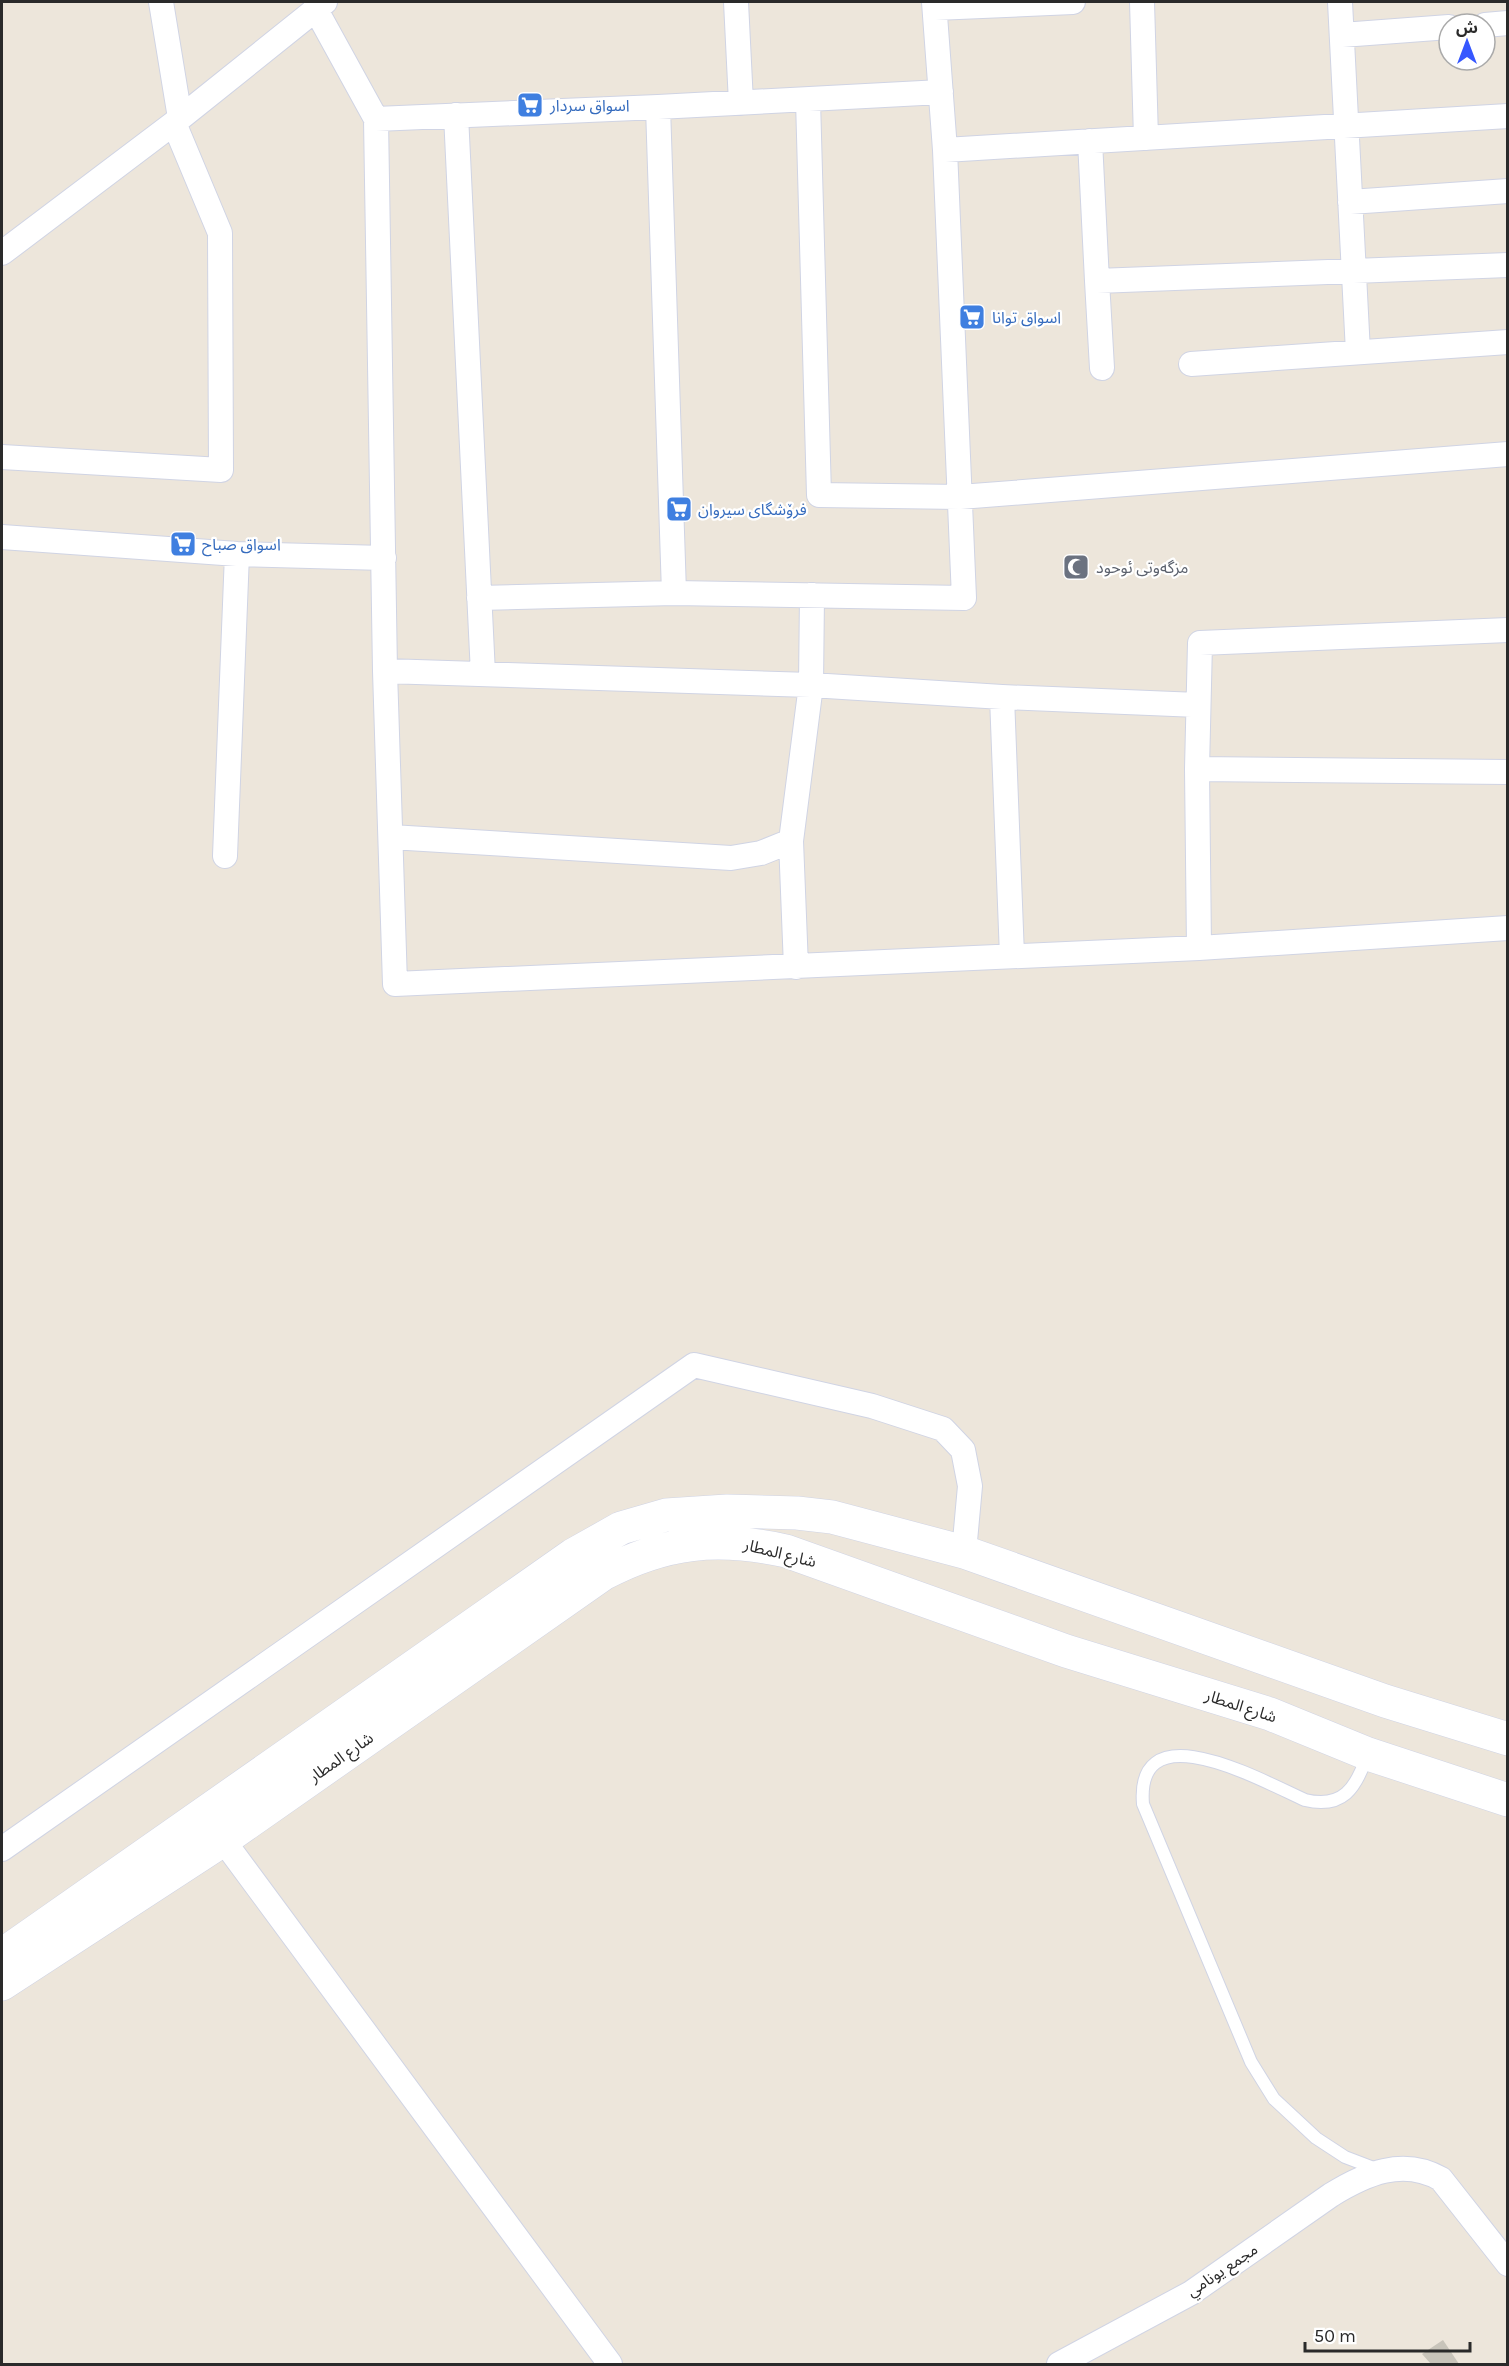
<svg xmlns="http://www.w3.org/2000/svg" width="1509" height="2366" font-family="Karla,'Noto Sans Arabic',sans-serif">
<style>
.building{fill:#c8c4ba}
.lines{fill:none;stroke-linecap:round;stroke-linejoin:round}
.service-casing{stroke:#d0d4e4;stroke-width:14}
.minor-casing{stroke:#d0d4e4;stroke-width:26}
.secondary-casing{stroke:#d0d4e4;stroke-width:34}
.service{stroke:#fff;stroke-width:12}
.minor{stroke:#fff;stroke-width:24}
.secondary{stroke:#fff;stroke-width:33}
.labels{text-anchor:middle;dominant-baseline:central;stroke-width:4.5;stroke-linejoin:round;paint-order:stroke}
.shop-label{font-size:16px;fill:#366cbe;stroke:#fff;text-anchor:start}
.worship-label{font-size:16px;fill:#5b616d;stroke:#fff;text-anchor:start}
.street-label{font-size:16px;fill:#2a2a2a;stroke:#fff}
</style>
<rect width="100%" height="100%" fill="#ede6db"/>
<path class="building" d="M1443,2340L1459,2364H1431L1422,2354Z"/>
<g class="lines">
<defs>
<path id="service" d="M1367,1756C1356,1788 1343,1809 1305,1800C1266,1783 1135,1708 1143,1804L1251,2062L1274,2099L1316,2138L1345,2157L1379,2170"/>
<path id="minor" d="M161,2L180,118
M736,2L741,103
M1142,2L1146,138
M1340,2L1358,352
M315,8L376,119L385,671L395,984L1199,948L1508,928
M935,8L1073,2
M1485,25L1508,23
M1342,35L1449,27
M808,100L819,495L960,497L1508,454
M658,107L674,593
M456,115L483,674
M376,119L658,107L941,92
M1090,141L1097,281L1508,265
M945,150L1508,116
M1350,202L1508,191
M2,253L174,123L325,2
M1097,281L1102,368
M1191,364L1508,342
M2,457L221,470L220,233L174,123
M2,537L237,554L384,558
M479,598L674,593L964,598L945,150L934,2
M385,671L811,685L1002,697L1198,705
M1002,697L1012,956
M1197,769L1508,772
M391,837L731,858L761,853L791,841L811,685L812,595
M791,841L796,967
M225,856L237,554
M1199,948L1197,769L1200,643L1508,630
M223,1840L610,2364
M2,1849L694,1365L872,1406L943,1429L963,1450L970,1486L964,1552
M1059,2364L1191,2293L1331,2195C1365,2174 1403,2157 1441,2179L1508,2264"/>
<path id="secondary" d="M2,1955L573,1555L621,1528L666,1515L727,1511L797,1513L832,1517L964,1552L1385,1701L1508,1739
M2,1984L223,1840L603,1574C665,1541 718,1536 786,1551L1066,1651L1270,1714L1368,1754L1508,1800"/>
</defs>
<use href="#service" class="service-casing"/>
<use href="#minor" class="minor-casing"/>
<use href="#secondary" class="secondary-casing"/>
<use href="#service" class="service"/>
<use href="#minor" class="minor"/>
<use href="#secondary" class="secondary"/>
</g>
<defs>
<symbol id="supermarket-square" viewBox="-11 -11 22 22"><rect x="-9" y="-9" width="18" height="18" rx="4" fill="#3f7fe0" stroke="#fff"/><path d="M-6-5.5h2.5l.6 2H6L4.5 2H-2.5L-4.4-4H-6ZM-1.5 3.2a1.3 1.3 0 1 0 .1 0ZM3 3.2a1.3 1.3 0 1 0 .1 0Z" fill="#fff"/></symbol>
<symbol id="mosque-square" viewBox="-11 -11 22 22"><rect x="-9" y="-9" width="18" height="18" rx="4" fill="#6b7280" stroke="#fff"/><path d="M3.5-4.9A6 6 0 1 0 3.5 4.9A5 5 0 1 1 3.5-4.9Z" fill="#fff"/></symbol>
</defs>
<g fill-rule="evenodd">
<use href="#supermarket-square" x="515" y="90" width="30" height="30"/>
<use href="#supermarket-square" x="957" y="302" width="30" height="30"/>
<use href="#supermarket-square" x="664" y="494" width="30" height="30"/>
<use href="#supermarket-square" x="168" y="529" width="30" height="30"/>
<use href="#mosque-square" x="1061" y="552" width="30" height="30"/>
</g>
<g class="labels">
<g class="shop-label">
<text x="550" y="105">اسواق سردار</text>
<text x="992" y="317">اسواق توانا</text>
<text x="698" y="509">فرۆشگای سیروان</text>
<text x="202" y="544">اسواق صباح</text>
</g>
<g class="worship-label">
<text x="1096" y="567">مزگەوتی ئوحود</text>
</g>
<g class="street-label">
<text transform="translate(780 1553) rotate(14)">شارع المطار</text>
<text transform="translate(1241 1706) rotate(18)">شارع المطار</text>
<text transform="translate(341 1757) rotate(-35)">شارع المطار</text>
<text transform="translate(1222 2270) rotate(-34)">مجمع يونامي</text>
</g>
</g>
<rect width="1509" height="2366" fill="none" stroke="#2a2a2a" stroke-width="6"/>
<g transform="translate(1467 42)"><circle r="28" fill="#ffffff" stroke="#aaaaaa" stroke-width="1.5"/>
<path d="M0-4.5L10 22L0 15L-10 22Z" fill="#3657ff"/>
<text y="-9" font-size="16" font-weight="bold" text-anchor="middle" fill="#2a2a2a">ش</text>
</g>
<path d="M1305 2342v9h165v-9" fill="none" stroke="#2a2a2a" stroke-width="3"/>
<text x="1314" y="2342" font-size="18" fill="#2a2a2a" stroke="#ffffff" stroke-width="4.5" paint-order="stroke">50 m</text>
</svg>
